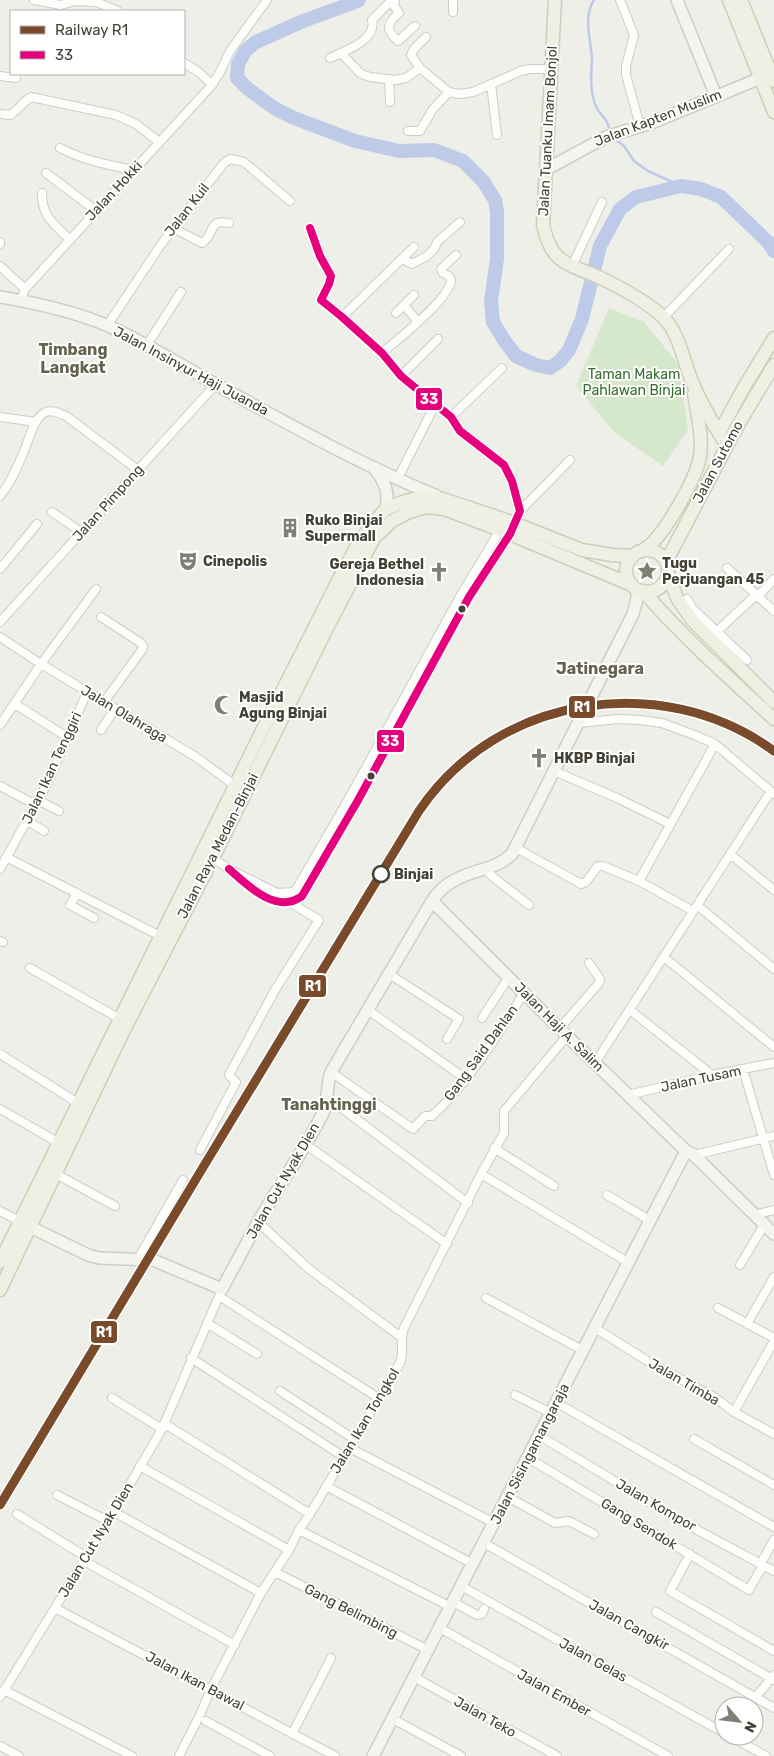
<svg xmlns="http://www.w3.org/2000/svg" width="774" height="1756" font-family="Rubik,sans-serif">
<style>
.green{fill:#d5e8cb}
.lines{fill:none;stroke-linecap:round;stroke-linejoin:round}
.stream{stroke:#becbe8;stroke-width:2.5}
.river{stroke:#becbe8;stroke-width:14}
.street-casing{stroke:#cdcdc7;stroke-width:10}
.secondary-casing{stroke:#cecec3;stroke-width:14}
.primary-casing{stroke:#cfcfb9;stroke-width:15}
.street{stroke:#fdfdfc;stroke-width:8}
.secondary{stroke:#f5f5ef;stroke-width:11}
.primary{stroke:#efefe4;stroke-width:12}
.bus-1-casing{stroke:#fff;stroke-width:11}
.bus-1{stroke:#e5007d;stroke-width:8}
.rail-1-casing{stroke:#fff;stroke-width:12}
.rail-1{stroke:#7a4b2a;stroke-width:9}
.bus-dot{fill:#444236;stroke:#fff;stroke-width:2}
.stop-dot{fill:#fff;stroke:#444236;stroke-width:2.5}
.labels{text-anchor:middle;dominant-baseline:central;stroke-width:4;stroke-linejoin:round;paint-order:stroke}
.street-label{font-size:14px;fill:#444236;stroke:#fff}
.park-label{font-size:14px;fill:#366f30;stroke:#fff}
.poi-label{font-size:14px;font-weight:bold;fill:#444236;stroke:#fff;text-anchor:start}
.stop-label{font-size:14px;font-weight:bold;fill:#444236;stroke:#fff;text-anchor:start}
.quarter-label{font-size:16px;font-weight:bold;fill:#65634f;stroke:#fff}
.line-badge{stroke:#fff;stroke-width:2}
.badge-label{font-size:14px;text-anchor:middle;font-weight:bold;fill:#fff}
</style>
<rect width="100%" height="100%" fill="#efefe9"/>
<path class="green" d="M609,308L644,322L679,365L688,430L663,466L615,433L576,386Z"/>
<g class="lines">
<path class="stream" d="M594,0C582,18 592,42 592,62C591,75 590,88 594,101C596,109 600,112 604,118C607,121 609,127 610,132
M615,139L624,146L634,161L648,171L681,186"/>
<path class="river" d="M359,0L350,4L303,21L256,42L246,50L238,64L237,78L247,88L274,108L294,118L355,141L399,151L434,150L463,161L483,181L495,200L497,212V259L491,301L493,322L504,340L516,356L536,365L550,368L560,361L569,350L582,319L600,246L620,209L636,197L681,186L701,189L721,197L768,242L774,251"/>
<defs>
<path id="street" d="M34,0L61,5L75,1L96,2L118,11
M395,0L394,6L399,13C387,23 385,30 398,41L415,26
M453,0V12
M620,0L634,35L626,66V75L640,126
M426,37L414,49L411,55L420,68L449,92L460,94L473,92L521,71L530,69H551
M341,53L361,74L370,77L395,80L406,78L420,68
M330,58C344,51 377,41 372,20L392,0
M184,63L200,73L212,85
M0,76L16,78
M389,79L390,102
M491,84L497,135
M0,114L10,115C18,110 23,102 31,97L116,115L136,124L159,142
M408,131H420L433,109L449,92
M60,148C83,160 108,165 133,170
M46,173L95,210
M42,193C42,218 54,223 69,239
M173,228L202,243C215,235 208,218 229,223
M0,244V242
M402,259L412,264L427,256L434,249L438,241L460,222
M0,266L25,289
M572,266L602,202
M21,300L25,289L212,85L220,72L230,51L267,0
M404,305L418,322
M396,313L414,295
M342,317L414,247
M663,318L729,249
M107,326L160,246L224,163L230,159L244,162L290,201
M147,345L181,292
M382,353C397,340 450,299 451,280L449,276L443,273L441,269L456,255
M401,376L438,339
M0,417L36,422
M451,417L502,368
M397,480L435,405
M0,496C11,483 18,466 24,451C29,440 33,420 44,413C51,409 59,413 66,416L138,470
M520,511L570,460
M52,512L81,532
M727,568L774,611
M0,569L37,524
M687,599L693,609L747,660
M101,617L141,643L143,646L142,650L104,702
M0,622L216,384
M0,637L41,664L196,757L237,787
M710,638L757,594L761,593L774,579
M15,704L67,737
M579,723L618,719L640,720L662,723L697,736L715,744L774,794
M0,725L41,664L96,589
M101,730L115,709
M554,771L617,798L670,824
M0,786L36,805
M38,800L59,811
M28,821L44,831
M516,848L581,884L586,882L598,866H603L639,881L693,911
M730,854L774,890
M6,857L164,938
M211,857L229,869L277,893L293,892L297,888L347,802L462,593L502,527
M0,869L47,784L87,692
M229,869C248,886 277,915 302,896L357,802L469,597L510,534L520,511L512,481L504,465L460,431L451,417L401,376L382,353L342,317L321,300L329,284L331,276L320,256L310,228
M486,869L493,877L529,905
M639,881L715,744
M77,893L70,905L94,918
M697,905L774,969
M0,941L3,942
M664,957L774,1047
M30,968L120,1019
M389,974L459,1019L447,1039
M368,1010L466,1079
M630,1010L712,1075
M482,1018L509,977
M560,1028L599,983L600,979L589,963
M0,1054L78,1103
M595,1063L771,791
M743,1069L774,1175
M331,1072L413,1129L425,1116H432C470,1081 497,1036 524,993
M628,1095L712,1075L774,1063
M327,1097L468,1203
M0,1109L59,1143
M305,1144L447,1244
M494,1148L554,1186
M200,1150L236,1082L229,1075L275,990L319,920L289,902
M694,1155L774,1136
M56,1174L115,1206
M481,1174L629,1263
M607,1195L651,1221
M0,1211L21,1222
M754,1215L774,1210
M258,1222L309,1269L401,1337
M138,1259L183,1180
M740,1265L764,1225
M219,1296L380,1399
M486,1298L584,1351
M718,1308L774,1338
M207,1323L257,1354
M747,1324L774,1277
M595,1328L654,1365L714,1397L734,1412L774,1434
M191,1358L344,1457
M280,1391L354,1439
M515,1395L551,1413
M112,1398L162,1429
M557,1403L774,1527
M734,1412L774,1341
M165,1424L310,1514
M540,1436L686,1524L774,1571
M694,1439L774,1485
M350,1448L494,1523
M528,1458L749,1590L763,1565
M140,1466L289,1550
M326,1486L473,1564
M57,1495L108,1521
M508,1497L555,1523L569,1521L594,1534
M114,1512L261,1593
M17,1514L86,1557
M299,1530L451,1607
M484,1543L774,1708
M690,1554L670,1591L774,1651
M84,1561L235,1645
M761,1563L774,1540
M275,1572L428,1650
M461,1586L724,1733
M453,1602L477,1615L482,1614L484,1609
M55,1608L335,1756
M656,1612L774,1680
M440,1628L668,1756
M414,1677L557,1756
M4,1690L132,1756
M0,1697L114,1512L162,1429L222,1289
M755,1698L774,1675
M393,1719L461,1756
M206,1721L270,1756
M292,1734L331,1658
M730,1736L766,1756
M0,1746L19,1756
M179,1756L199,1717L211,1689L261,1593L289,1550L299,1530L310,1514L400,1363C405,1349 399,1341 404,1328L481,1174L504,1133V1111L567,1036"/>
<path id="secondary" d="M677,0L716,96
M545,170L606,137L654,122L768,75
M0,297C36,303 72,311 106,325C145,342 180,365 217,385C289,424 361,465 437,496
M376,471C386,483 389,494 386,509
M432,901L567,1036L686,1151L694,1155L774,1234
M22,1223L88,1255L99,1258L153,1260L222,1289C234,1267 246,1244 258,1222C279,1185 304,1151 323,1113C329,1100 326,1086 331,1072L432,901C438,892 445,885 455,880C474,869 496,870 512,854L633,614L637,599V589
M373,1756L686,1151"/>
<path id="primary" d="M555,0L543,225C546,236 549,248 557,256C567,266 582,270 594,275C618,286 644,299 663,317C681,335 683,363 694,386C703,407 715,427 727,446
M729,0L774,112
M741,0L774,81
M719,433L743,389L774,338
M626 571a21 21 0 1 1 42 0a21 21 0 1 1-42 0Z
M642,551C646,548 651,545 654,541C669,525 697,477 700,456C703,436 697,414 694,394
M666,562L738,425L774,365
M668,575L677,598L693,621L774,702
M643,591C683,637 729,678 774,719
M0,1262L262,731L341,575L357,546L372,524L386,509L402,502L422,497L443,499L506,520L582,550L612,555L633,556
M0,1290L123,1032L213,858L326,630L374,538L392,521L409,512L426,507L444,509L500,530L632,585"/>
</defs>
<use href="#street" class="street-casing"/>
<use href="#secondary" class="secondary-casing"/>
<use href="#primary" class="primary-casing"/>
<use href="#street" class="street"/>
<use href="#secondary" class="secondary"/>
<use href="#primary" class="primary"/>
<defs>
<path id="bus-1" d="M229,869C248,886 277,915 302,896L357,802L469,597L510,534L520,511L512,481L504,465L460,431L451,417L401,376L382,353L342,317L321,300L329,284L331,276L320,256L310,228"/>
</defs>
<use href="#bus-1" class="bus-1-casing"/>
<use href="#bus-1" class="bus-1"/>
<defs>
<path id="rail-1" d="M0,1505L202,1169L419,811C497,695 661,669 774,751"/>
</defs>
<use href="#rail-1" class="rail-1-casing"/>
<use href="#rail-1" class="rail-1"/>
</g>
<defs>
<symbol id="building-bare" viewBox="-9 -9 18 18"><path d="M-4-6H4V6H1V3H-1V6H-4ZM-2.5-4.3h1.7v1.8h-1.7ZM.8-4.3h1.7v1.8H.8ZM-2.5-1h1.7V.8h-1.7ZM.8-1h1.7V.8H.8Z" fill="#807f75" stroke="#fff" stroke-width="2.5" paint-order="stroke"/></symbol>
<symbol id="theatre-bare" viewBox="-9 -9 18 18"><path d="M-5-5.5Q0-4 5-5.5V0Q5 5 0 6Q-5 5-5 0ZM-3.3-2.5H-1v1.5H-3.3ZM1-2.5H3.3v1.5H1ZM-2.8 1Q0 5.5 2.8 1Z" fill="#807f75" stroke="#fff" stroke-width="2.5" paint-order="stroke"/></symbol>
<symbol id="sight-bare" viewBox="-9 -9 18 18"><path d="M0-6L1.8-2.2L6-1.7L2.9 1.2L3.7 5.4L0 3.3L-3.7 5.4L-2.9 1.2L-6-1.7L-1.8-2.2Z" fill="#807f75" stroke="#fff" stroke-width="2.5" paint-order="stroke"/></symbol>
<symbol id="church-bare" viewBox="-9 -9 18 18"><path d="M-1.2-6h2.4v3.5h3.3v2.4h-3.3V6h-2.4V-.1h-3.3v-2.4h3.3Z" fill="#807f75" stroke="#fff" stroke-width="2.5" paint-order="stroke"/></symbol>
<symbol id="mosque-bare" viewBox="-9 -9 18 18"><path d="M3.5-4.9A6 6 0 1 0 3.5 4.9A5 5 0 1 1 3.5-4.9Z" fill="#807f75" stroke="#fff" stroke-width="2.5" paint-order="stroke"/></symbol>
</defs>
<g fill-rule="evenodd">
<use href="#building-bare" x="276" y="514" width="28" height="28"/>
<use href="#theatre-bare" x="174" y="547" width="28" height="28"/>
<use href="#sight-bare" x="633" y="557" width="28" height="28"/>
<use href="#church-bare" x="425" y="558" width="28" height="28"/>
<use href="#mosque-bare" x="210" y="691" width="28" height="28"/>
<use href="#church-bare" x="525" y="744" width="28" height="28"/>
</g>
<g class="bus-dot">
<circle cx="462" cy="609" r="4.5"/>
<circle cx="371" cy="776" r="4.5"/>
</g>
<circle class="stop-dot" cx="381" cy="874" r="8"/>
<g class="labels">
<g class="street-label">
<text transform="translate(658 118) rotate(-21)">Jalan Kapten Muslim</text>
<text transform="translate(548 131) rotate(-87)">Jalan Tuanku Imam Bonjol</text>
<text transform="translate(114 191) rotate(-47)">Jalan Hokki</text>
<text transform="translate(187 210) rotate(-52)">Jalan Kuil</text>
<text transform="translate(191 371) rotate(28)">Jalan Insinyur Haji Juanda</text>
<text transform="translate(718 462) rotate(-62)">Jalan Sutomo</text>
<text transform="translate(108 503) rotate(-48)">Jalan Pimpong</text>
<text transform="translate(124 714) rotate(31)">Jalan Olahraga</text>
<text transform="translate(52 768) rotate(-65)">Jalan Ikan Tenggiri</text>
<text transform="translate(218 846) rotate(-63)">Jalan Raya Medan-Binjai</text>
<text transform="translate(559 1027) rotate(45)">Jalan Haji A. Salim</text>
<text transform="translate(481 1053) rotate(-54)">Gang Said Dahlan</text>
<text transform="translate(701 1079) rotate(-12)">Jalan Tusam</text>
<text transform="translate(283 1181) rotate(-60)">Jalan Cut Nyak Dien</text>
<text transform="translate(684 1382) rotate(30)">Jalan Timba</text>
<text transform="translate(365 1421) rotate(-59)">Jalan Ikan Tongkol</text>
<text transform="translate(530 1454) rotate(-63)">Jalan Sisingamangaraja</text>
<text transform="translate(656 1505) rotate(30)">Jalan Kompor</text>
<text transform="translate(639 1524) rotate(31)">Gang Sendok</text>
<text transform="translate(96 1540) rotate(-59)">Jalan Cut Nyak Dien</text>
<text transform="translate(351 1611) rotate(27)">Gang Belimbing</text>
<text transform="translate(629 1625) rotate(29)">Jalan Cangkir</text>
<text transform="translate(593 1660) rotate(29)">Jalan Gelas</text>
<text transform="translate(195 1681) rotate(28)">Jalan Ikan Bawal</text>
<text transform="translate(554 1693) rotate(29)">Jalan Ember</text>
<text transform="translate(485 1717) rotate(29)">Jalan Teko</text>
</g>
<g class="park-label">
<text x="634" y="374">Taman Makam<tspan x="634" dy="16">Pahlawan Binjai</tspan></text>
</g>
<g class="poi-label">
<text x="305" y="520">Ruko Binjai<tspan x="305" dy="16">Supermall</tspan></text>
<text x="203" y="561">Cinepolis</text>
<text x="662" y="563">Tugu<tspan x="662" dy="16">Perjuangan 45</tspan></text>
<text x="424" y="564" text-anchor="end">Gereja Bethel<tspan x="424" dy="16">Indonesia</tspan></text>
<text x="239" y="697">Masjid<tspan x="239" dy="16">Agung Binjai</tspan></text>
<text x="554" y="758">HKBP Binjai</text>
</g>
<g class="stop-label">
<text x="394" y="874">Binjai</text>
</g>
<g class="quarter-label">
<text x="73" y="349">Timbang<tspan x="73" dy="18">Langkat</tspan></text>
<text x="600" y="668">Jatinegara</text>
<text x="329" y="1104">Tanahtinggi</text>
</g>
</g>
<g class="line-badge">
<rect x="415" y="387" width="28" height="24" rx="5" fill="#e5007d"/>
<rect x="568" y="695" width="28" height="24" rx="5" fill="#7a4b2a"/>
<rect x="376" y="729" width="29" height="24" rx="5" fill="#e5007d"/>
<rect x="298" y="974" width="29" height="24" rx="5" fill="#7a4b2a"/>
<rect x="90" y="1320" width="28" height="24" rx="5" fill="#7a4b2a"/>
</g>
<g class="badge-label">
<text x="429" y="404">33</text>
<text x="582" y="712">R1</text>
<text x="390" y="746">33</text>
<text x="313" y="991">R1</text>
<text x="104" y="1337">R1</text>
</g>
<rect x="10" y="10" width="175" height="65" fill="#ffffff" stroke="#b4b3af"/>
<rect x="20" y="26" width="25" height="8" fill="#7a4b2a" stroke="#b4b3af"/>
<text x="55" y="35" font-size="15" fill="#444236">Railway R1</text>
<rect x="20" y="51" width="25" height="8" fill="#e5007d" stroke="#b4b3af"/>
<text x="55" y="60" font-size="15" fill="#444236">33</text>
<g transform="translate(739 1721) rotate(118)"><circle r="24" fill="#ffffff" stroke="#b4b3af"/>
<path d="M0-4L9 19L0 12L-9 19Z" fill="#807f75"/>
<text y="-8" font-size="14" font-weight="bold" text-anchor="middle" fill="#444236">N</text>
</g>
</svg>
